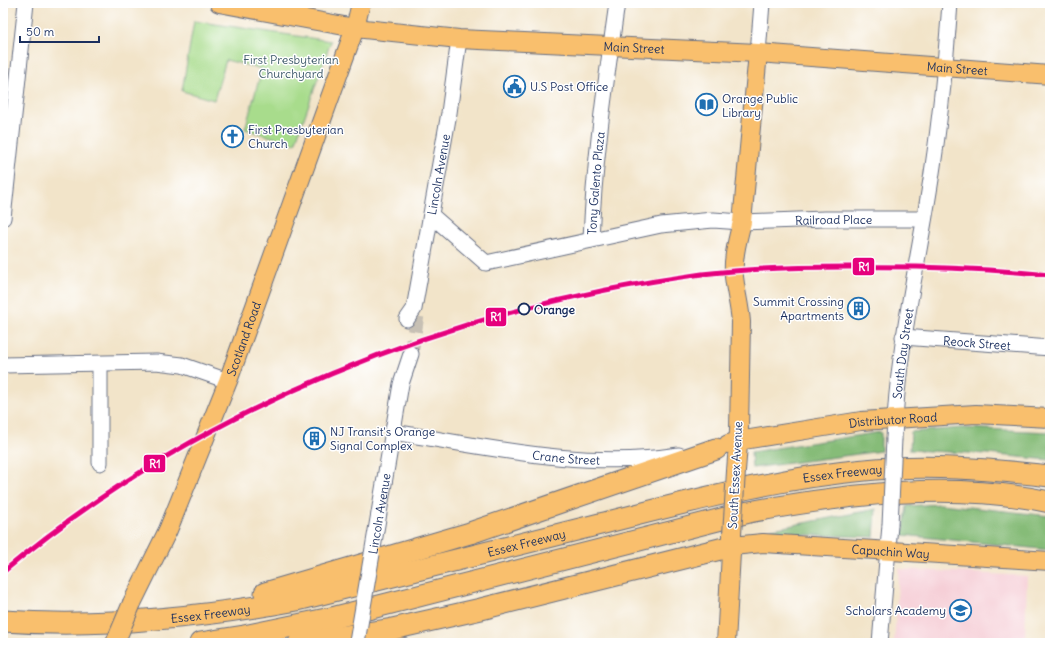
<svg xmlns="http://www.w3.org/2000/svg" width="1053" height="646" font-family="Delius,sans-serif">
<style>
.built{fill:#f6cfd7}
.green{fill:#a8dc8c;stroke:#628675}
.forest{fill:#86bc78;stroke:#50766b}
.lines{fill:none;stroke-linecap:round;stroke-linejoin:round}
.minor-tunnel{stroke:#c7c0b4;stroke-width:15;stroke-dasharray:15 8;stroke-linecap:butt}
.minor-casing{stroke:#666e83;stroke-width:17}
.major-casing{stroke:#666e83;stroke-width:20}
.highway-casing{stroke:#666e83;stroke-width:23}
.minor{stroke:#fff;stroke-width:15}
.major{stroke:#f9bf6d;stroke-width:18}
.highway{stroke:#f9bf6d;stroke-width:21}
.minor-bridge-casing{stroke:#666e83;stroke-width:17;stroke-linecap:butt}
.major-bridge-casing{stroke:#666e83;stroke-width:20;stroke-linecap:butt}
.minor-bridge{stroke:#fff;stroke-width:15}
.major-bridge{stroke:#f9bf6d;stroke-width:18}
.rail-1-casing{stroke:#fff;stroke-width:8}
.rail-1{stroke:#e5007d;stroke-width:5}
.stop-dot{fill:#fff;stroke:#1b2f5e;stroke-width:2}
.labels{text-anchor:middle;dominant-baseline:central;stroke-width:3;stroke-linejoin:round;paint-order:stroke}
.street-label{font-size:12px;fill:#1b2f5e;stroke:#fff}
.park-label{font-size:12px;fill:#3e5a6a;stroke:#fff}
.poi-label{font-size:12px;fill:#1b2f5e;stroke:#fff;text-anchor:start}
.stop-label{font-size:12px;font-weight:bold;fill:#1b2f5e;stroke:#fff;text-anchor:start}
.line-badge{stroke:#fff;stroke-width:1.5}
.badge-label{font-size:11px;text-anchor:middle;font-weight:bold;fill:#fff}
</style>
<rect width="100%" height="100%" fill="#fff"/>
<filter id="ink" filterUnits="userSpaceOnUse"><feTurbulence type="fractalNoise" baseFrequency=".025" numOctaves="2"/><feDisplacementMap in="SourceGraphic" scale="8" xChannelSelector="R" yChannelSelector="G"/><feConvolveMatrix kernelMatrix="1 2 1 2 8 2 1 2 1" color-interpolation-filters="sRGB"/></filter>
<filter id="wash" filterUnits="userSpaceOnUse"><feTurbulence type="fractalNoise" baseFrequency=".012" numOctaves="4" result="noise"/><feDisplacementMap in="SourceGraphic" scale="16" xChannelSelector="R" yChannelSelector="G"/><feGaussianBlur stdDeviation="0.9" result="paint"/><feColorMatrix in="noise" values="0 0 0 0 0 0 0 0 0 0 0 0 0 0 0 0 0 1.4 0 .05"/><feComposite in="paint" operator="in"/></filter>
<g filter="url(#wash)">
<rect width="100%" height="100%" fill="#f2e4c9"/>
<path class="built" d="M899,569L1027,576L1025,643H894Z"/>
<path class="green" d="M194,21L331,41L295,144L245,129L262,69L226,60L214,100L182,91Z"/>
<path class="forest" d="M962,428L1050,432V460L987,454L910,450L911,432Z
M881,432V451L752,468L751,452Z
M941,504L1050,516V550L903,535L907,506Z
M876,509L874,537L752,533Z"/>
</g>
<g filter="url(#ink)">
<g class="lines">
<path class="minor-tunnel" d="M411,354L417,315"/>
<defs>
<g id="minor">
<path d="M758,53L762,3"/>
<path id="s1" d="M431,215L486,263L661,225L713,220L742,222L825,219H924"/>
<path d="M3,218L26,3"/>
<path id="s2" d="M591,240C594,160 606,82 617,3"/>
<path id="s3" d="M407,319L414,309L449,113L459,39"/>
<path id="s4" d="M903,337L1050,348"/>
<path d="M3,365L156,362L182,365L228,381"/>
<path id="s5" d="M393,432C487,447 584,470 679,455"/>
<path id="s6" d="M894,439C897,346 920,257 933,166C941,112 946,58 950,3"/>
<path d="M100,463V364"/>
<path id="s7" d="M372,554L401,384L411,354"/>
<path d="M880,643L890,525"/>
</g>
<g id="major">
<path id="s8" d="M219,3L355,28L459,39L758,53L1050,75"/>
<path id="s9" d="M728,444L738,441L861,421L976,414L1050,418"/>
<path d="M736,471L739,431L741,322C740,309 737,297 735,284C731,264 737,241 742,222L758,53"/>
<path id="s10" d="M732,546L763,543L1050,561"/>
<path id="s11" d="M132,603L168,530L228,381L355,28L361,3"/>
<path d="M726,643L732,535"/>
</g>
<g id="highway">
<path d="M265,593L470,533L716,449"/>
<path id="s12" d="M3,621C102,628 199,618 297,600C398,575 499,549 600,524C688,502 775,478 865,470C927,464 988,469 1050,476"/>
<path d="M200,643L244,636L336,617L749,512C848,494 951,481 1050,502"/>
<path d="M299,643L388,630L481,609L732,546"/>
</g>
</defs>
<use href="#minor" class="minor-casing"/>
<use href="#major" class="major-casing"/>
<use href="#highway" class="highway-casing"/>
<use href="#minor" class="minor"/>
<use href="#major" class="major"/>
<use href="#highway" class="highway"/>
<defs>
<path id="minor-bridge" d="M890,525L894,439
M357,642L372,554"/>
<path id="major-bridge" d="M732,535L736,471
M115,643L132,603"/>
</defs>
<use href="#minor-bridge" class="minor-bridge-casing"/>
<use href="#major-bridge" class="major-bridge-casing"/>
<use href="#minor-bridge" class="minor-bridge"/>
<use href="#major-bridge" class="major-bridge"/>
<defs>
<path id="rail-1" d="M3,572C200,407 448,308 702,274C750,268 799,267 848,267C915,266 983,268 1050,275"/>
</defs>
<use href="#rail-1" class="rail-1-casing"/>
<use href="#rail-1" class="rail-1"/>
</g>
</g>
<defs>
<symbol id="civic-ring" viewBox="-11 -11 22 22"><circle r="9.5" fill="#fff" stroke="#1f6fb2" stroke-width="1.5"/><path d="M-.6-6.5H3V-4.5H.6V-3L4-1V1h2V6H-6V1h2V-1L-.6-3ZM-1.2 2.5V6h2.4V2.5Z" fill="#1f6fb2"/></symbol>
<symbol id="library-ring" viewBox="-11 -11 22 22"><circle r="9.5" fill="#fff" stroke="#1f6fb2" stroke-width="1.5"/><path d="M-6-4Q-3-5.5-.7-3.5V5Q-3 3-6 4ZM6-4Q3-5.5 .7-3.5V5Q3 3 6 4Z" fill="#1f6fb2"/></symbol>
<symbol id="church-ring" viewBox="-11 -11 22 22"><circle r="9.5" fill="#fff" stroke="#1f6fb2" stroke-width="1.5"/><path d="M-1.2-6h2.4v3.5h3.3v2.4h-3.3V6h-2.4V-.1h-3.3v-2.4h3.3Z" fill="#1f6fb2"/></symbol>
<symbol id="building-ring" viewBox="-11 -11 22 22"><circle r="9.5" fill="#fff" stroke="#1f6fb2" stroke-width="1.5"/><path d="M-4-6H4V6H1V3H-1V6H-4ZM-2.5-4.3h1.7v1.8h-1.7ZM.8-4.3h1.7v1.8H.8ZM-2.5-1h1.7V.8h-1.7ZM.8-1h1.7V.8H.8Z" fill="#1f6fb2"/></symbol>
<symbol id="school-ring" viewBox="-11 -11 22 22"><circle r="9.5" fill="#fff" stroke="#1f6fb2" stroke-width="1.5"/><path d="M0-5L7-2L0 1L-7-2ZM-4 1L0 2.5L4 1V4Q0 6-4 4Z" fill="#1f6fb2"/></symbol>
</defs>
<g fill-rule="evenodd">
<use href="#civic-ring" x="502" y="74" width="25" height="25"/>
<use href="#library-ring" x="694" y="92" width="25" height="25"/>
<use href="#church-ring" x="220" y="124" width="25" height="25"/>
<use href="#building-ring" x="846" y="296" width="25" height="25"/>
<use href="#building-ring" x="302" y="426" width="25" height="25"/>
<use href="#school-ring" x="948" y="598" width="25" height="25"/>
</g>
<circle class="stop-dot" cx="524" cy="309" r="5.5"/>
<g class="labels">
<g class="street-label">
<text stroke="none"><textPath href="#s8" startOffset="418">Main Street</textPath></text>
<text stroke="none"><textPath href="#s8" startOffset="742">Main Street</textPath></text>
<text stroke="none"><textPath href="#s3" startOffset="149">Lincoln Avenue</textPath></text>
<text stroke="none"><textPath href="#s2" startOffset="57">Tony Galento Plaza</textPath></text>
<text stroke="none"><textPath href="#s1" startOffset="425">Railroad Place</textPath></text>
<text stroke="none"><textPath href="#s11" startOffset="287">Scotland Road</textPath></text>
<text stroke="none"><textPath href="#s4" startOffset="74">Reock Street</textPath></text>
<text stroke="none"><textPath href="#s6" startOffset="86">South Day Street</textPath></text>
<text stroke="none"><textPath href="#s9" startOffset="167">Distributor Road</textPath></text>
<text stroke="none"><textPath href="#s5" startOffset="175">Crane Street</textPath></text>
<text stroke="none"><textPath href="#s12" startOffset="856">Essex Freeway</textPath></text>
<text transform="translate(735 475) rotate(-87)">South Essex Avenue</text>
<text stroke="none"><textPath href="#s7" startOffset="41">Lincoln Avenue</textPath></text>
<text stroke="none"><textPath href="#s12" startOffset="532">Essex Freeway</textPath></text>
<text stroke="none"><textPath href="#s10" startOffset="159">Capuchin Way</textPath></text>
<text stroke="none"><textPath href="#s12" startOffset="208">Essex Freeway</textPath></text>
</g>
<g class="park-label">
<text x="291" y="59">First Presbyterian<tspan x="291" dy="14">Churchyard</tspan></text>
</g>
<g class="poi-label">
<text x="530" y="86">U.S Post Office</text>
<text x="722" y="98">Orange Public<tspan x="722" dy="14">Library</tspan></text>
<text x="248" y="129">First Presbyterian<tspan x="248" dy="14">Church</tspan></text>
<text x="844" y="301" text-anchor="end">Summit Crossing<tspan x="844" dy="14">Apartments</tspan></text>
<text x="330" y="431">NJ Transit's Orange<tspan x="330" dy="14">Signal Complex</tspan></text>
<text x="946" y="610" text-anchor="end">Scholars Academy</text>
</g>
<g class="stop-label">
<text x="534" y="309">Orange</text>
</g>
</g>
<g class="line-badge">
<rect x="852" y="257" width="23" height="19" rx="4" fill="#e5007d"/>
<rect x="485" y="307" width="22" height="20" rx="4" fill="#e5007d"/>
<rect x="143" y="454" width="23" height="19" rx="4" fill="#e5007d"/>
</g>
<g class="badge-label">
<text x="864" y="271">R1</text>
<text x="496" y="321">R1</text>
<text x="155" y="468">R1</text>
</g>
<rect width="1053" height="646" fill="none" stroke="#fff" stroke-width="16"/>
<path d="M20 36v6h79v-6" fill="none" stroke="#1b2f5e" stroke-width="2"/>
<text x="26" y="36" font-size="12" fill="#1b2f5e" stroke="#ffffff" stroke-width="3" paint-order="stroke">50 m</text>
</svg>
